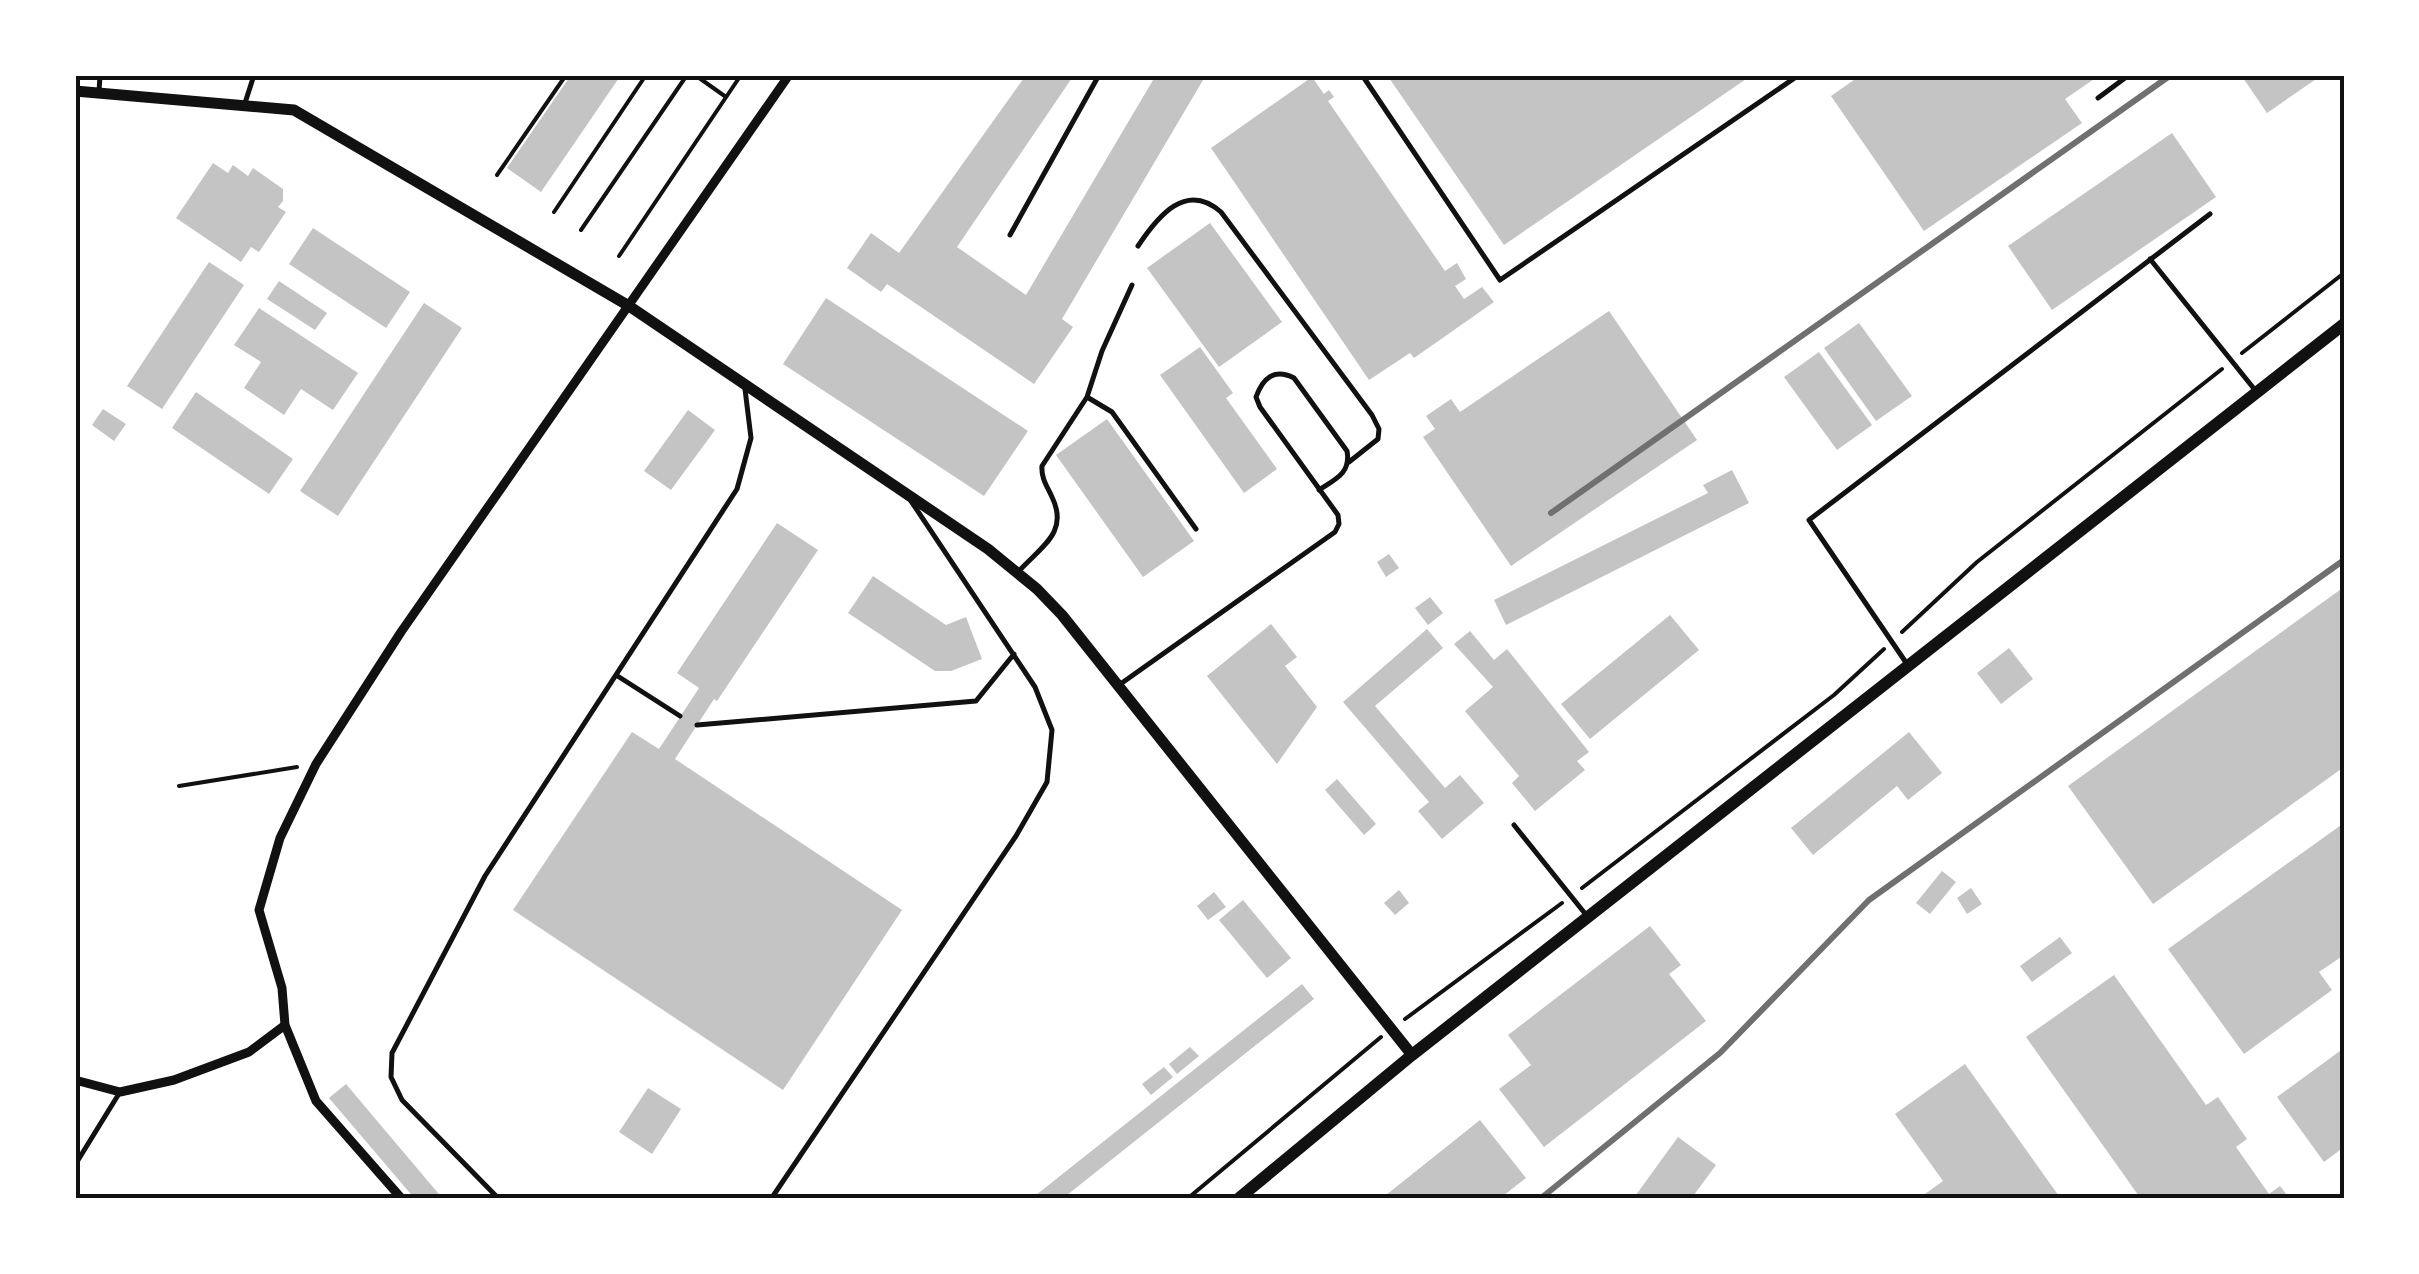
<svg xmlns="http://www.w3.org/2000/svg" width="2419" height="1274" font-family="'Nunito Sans',sans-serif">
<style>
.building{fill:#c4c4c4}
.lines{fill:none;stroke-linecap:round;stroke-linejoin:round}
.path{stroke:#111;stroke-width:4}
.service{stroke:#111;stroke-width:5}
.minor{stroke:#111;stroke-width:9}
.tertiary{stroke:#111;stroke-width:11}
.secondary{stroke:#111;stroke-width:12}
.rail{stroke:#707070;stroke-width:6}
.neatline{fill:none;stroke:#111;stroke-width:4}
</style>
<rect width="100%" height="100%" fill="#fff"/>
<path class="building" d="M571,75H621L541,192L507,168Z
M1026,75H1074L957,247L1026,295L1156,75H1206L1062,319L1073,327L1034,384L887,284L881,292L847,268L871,233L899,253Z
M1387,75H1752L1504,245Z
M1861,75H2100L2065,99L2082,123L1924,231L1831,96Z
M2241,75H2322L2267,113Z
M1312,77L1324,94L1329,90L1334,97L1328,101L1445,271L1457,263L1466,279L1455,286L1464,299L1482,287L1494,302L1414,358L1410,353L1369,380L1211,148Z
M2172,133L2216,197L2052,310L2008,246Z
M213,163L228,173L233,165L248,176L253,168L283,189V201L278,207L286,212L259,252L251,247L241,262L176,218Z
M1210,223L1282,322L1219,367L1147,268Z
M313,228L410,292L386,328L289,264Z
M209,262L244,285L162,409L127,386Z
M279,281L327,313L315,330L267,299Z
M826,298L1028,431L984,496L783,364Z
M424,303L462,328L338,516L300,491Z
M259,308L358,373L333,410L301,389L284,415L244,388L261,362L234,345Z
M1609,311L1697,440L1511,566L1423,437L1435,429L1426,416L1451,399L1460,412Z
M1859,323L1912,396L1876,421L1824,348Z
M1200,347L1233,393L1226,398L1277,469L1244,493L1160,375Z
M1819,352L1872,425L1837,450L1784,377Z
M196,392L293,459L269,494L172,428Z
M103,409L126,424L114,441L92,425Z
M688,410L715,430L671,490L644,471Z
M1107,419L1194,541L1143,577L1056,455Z
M1732,470L1749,503L1506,625L1494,600L1708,493L1703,485Z
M777,523L818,550L717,701L714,699L675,759L902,910L783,1090L513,910L632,732L659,749L699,688L677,673Z
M1389,554L1399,568L1386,577L1377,562Z
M873,576L946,625L966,617L982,659L951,671H935L848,613Z
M2344,587V767L2153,904L2068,786Z
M1430,597L1443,613L1428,625L1415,608Z
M1670,615L1699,650L1590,739L1561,704Z
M1271,624L1297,657L1285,666L1317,707L1277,764L1207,676Z
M1427,629L1443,648L1375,706L1445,788L1460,775L1484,803L1442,839L1418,811L1429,802L1343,702Z
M1470,631L1494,660L1507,649L1589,752L1577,761L1585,770L1535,811L1512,783L1519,776L1465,711L1493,687L1454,644Z
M2009,648L2033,679L2001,704L1977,673Z
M1909,732L1942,773L1908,800L1897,786L1813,855L1791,828Z
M1337,779L1376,824L1364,835L1325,790Z
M2344,823V955L2319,972L2332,990L2244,1054L2168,949Z
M1942,871L1956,882L1930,914L1916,903Z
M1971,888L1982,904L1967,914L1957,898Z
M1399,890L1409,903L1395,915L1384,903Z
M1214,892L1226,907L1208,920L1197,906Z
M1243,900L1291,958L1267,978L1219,920Z
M1650,926L1681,965L1669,974L1706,1021L1544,1147L1499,1089L1531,1065L1508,1035Z
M2060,937L2072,953L2032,982L2020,966Z
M2114,975L2206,1105L2218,1097L2247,1139L2236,1147L2269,1194L2280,1186L2290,1199H2141L2026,1037Z
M1302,984L1314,999L1062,1199H1031Z
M1190,1047L1199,1056L1177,1074L1169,1064Z
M2344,1048V1147L2324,1162L2277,1097Z
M1965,1064L2061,1199H1918L1943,1181L1895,1114Z
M1164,1067L1173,1077L1151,1095L1142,1084Z
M346,1084L443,1199H415L329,1098Z
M648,1088L681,1109L652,1154L619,1132Z
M1480,1120L1526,1178L1499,1199H1381Z
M1678,1137L1716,1165L1691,1199H1633Z"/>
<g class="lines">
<path class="path" d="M695,75L726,97
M497,175L566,75
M554,212L646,75
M581,230L687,75
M619,256L741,75
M2242,353L2344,273
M1902,632L1977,562L2222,369
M179,786L297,767
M1582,888L1834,695L1884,649
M1405,1019L1562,903
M1187,1199L1381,1037"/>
<path class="service" d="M1362,75L1500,280L1799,75
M99,92L100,75
M2098,98L2129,75
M245,103L254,75
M1010,235L1099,75
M1138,246C1158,216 1186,181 1221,212L1372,415L1379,429L1378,439L1349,462
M2150,259L2255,390
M1087,397L1112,412L1196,529
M1019,571C1042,546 1069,532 1052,497C1047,486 1041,478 1042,466L1087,397L1102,351L1132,285
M1907,664L1809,520L2210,214
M616,675L680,716
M1119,685L1335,532L1339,524L1338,515L1260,407L1256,397C1263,378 1274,368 1294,378L1347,451C1351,473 1336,479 1319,490
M697,725L976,701L1014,654
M1514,825L1587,916
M75,1165L120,1092
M499,1199L402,1100L391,1077L392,1053L485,876L737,489L751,438L745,389
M771,1199L1016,836L1047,782L1052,730L1035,687L911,501"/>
<path class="minor" d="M75,1080L120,1092L174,1080L249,1052L285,1025
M402,1199L316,1101L285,1025L282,988L259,910L280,838L316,764L401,632L789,75"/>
<path class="tertiary" d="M75,91L294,110L629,306L988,549L1037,589L1062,615L1412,1055"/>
<path class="secondary" d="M1238,1199L1412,1055L2344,324"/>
<path class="rail" d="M1551,513L2171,75
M1540,1199L1720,1053L1869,900L2344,560"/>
</g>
<rect width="2419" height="1274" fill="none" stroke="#ffffff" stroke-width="155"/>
<rect x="78" y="78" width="2264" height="1118" class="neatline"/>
</svg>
